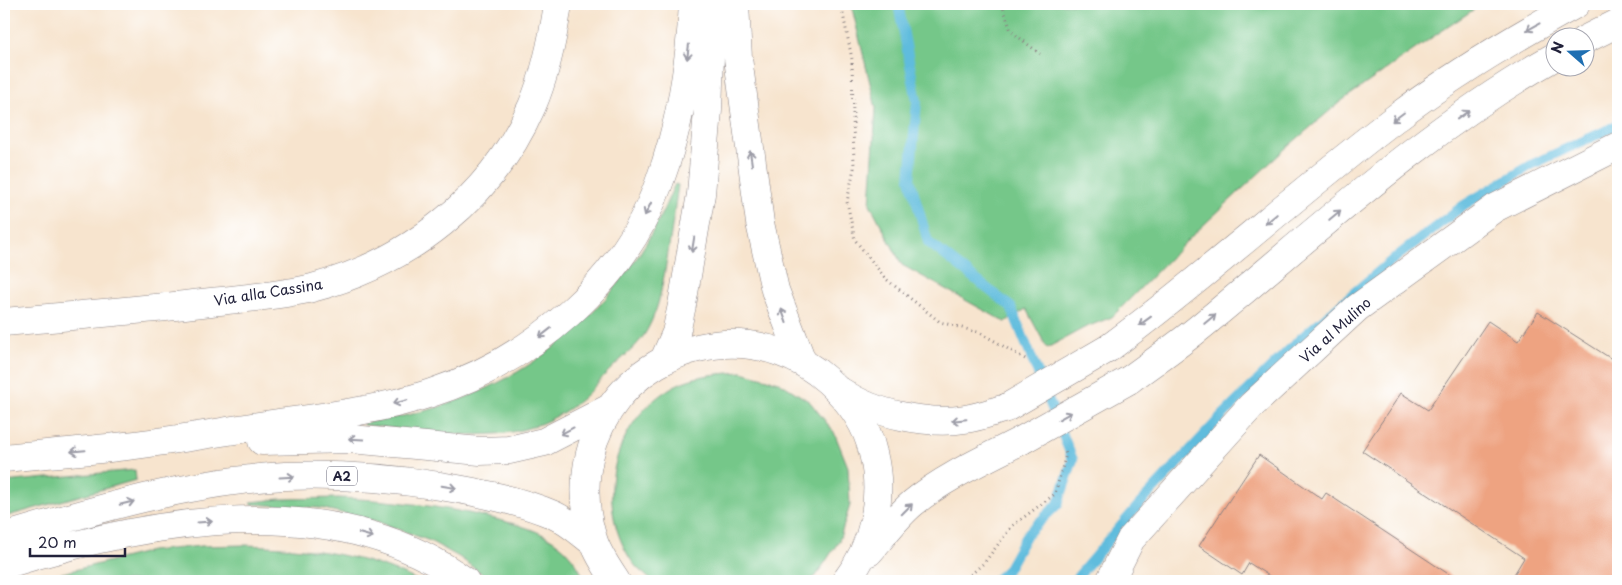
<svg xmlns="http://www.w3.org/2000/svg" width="1622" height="585" font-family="'Playpen Sans',sans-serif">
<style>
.green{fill:#75c789;stroke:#4c7462}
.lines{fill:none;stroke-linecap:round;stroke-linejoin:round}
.stream{stroke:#5ebcdd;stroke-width:10}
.building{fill:#eea381}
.street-casing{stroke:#8c8384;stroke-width:29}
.highway-casing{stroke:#8c8384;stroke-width:29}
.path{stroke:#8c8384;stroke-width:3;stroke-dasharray:1 4;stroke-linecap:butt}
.street{stroke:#fff;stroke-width:28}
.highway{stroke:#fff;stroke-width:28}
.highway-bridge-casing{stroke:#8c8384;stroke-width:29;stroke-linecap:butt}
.highway-bridge{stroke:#fff;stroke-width:28}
.oneway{stroke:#9c9ca7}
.labels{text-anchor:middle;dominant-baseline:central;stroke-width:4.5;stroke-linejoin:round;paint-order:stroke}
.shield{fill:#fff;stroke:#646476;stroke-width:1}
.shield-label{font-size:12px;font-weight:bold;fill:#22223b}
.street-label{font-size:14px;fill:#22223b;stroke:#fff}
</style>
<rect width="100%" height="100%" fill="#fff"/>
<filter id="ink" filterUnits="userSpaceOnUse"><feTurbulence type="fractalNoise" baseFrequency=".02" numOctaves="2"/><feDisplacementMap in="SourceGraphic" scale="10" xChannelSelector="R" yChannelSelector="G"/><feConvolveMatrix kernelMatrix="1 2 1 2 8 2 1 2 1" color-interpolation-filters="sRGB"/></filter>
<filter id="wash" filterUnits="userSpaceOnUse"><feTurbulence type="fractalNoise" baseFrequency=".0096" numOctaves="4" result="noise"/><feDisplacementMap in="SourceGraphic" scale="20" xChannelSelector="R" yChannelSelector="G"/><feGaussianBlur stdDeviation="1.12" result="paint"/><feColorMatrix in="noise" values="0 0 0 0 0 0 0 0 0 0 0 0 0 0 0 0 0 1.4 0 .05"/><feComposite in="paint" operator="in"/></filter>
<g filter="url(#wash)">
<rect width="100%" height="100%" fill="#f7e4ce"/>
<path class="green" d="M851,4H1482L1434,36L1340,102L1285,149L1194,234L1112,317L1084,328L1047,348L1026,309L1005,322L902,265L870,204L876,108Z
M675,184L678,185C674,213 670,242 665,271C662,285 660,301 654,315C643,344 631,349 610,370C601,378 593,389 584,397C559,419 528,432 495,434C452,437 405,429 363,425V423C395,418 428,412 459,400C541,370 613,306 654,229C662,214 668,199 675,184Z
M742,372L779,382L810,402L834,432L848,467L850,505L839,541L816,576L809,581H652C646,575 638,570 633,563C594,506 610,426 669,389C691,375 717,374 742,372Z
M135,470L136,480L4,517V482Z
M339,498C391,500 441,506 491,518C516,524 542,530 562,547C573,556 579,569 586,581H492L459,557L430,541L376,521L320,508L251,504V502L280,499Z
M244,545C307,547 362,554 419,581H30L151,551L201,546Z"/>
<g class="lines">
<path class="stream" d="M898,4L917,101L910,179L928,242L1011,307L1073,460L1058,504L1027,534L1007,570L995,581
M1074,581L1137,507L1224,414L1301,338L1391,261L1464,205L1533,164L1618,125"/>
</g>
<g id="blocks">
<path class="building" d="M1538,312L1618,363V581H1510L1524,558L1362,451L1401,393L1428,410L1488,321L1518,341Z
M1259,455L1322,499L1326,493L1459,581H1277L1249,563L1242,575L1199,546Z"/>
</g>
</g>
<g filter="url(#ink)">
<use href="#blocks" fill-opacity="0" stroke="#8c8384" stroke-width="1"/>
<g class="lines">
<defs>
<path id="street" d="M4,322C73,316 142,310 211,302C244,298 280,296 312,288C408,263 492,198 532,106C546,74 553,38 558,4
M1110,581L1131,539L1252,405L1357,308L1495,208L1618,146"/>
<path id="highway" d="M735,4L738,58L760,223L775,290L802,361
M1584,40L1618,23
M1109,348C1208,275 1299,191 1397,117C1454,74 1514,38 1576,4
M664,360L676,333L682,305L701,194L708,110L712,4
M1129,380C1152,363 1177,346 1199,328C1314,234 1424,130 1554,57
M842,392C873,414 928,425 965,419C979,417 992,412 1006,408
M262,441L351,439L480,451L509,450L544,442L610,408
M4,458C44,454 85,451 126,446C172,441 219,432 265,425C321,417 377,411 431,393C531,360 623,284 659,183C680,126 690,64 693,4
M4,537C93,510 192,481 285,476C337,474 389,478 440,486C477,492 520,500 554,515C569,522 581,533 594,543
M869,552C883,536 896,517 913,503C943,478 987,458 1022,440
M4,565C148,520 334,485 465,581
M616,581C608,569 599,556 594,542C562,447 623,351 724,344C762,342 799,355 828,381C849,400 867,425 873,453C884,497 874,545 846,581"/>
</defs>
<use href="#street" class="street-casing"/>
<use href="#highway" class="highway-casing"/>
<path class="path" d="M841,4L852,59L854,168L847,202L855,240L886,279L940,322L981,333L1027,360
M1002,4L1011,31L1040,54
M963,581L984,563L1012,526L1055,494L1066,454L1064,449"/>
<use href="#street" class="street"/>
<use href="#highway" class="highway"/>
<defs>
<path id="highway-bridge" d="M1006,408L1109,348
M1022,440L1129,380"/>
</defs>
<use href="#highway-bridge" class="highway-bridge-casing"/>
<use href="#highway-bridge" class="highway-bridge"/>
</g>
<defs><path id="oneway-shaft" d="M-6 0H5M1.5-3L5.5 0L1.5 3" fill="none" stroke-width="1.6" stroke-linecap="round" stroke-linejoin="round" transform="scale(1.25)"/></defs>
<g class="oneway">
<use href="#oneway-shaft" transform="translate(1533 27) rotate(151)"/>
<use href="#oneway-shaft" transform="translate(688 52) rotate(97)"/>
<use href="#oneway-shaft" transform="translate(1463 115) rotate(-36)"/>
<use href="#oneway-shaft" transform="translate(1398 117) rotate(143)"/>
<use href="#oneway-shaft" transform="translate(751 158) rotate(-98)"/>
<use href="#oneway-shaft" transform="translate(648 209) rotate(116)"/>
<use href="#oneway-shaft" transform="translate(1335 215) rotate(-40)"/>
<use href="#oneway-shaft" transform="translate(1271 219) rotate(140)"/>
<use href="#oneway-shaft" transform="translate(693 245) rotate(99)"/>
<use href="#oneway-shaft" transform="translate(784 316) rotate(-110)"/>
<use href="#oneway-shaft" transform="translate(1210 319) rotate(-40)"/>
<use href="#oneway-shaft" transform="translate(1145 321) rotate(144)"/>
<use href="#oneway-shaft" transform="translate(545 333) rotate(142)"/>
<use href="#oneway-shaft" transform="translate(400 402) rotate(166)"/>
<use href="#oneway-shaft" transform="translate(1065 416) rotate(-29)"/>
<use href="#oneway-shaft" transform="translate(959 420) rotate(174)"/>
<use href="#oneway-shaft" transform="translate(567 431) rotate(152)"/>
<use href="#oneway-shaft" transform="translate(356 439) rotate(-177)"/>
<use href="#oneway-shaft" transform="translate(78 451) rotate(175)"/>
<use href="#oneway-shaft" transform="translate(287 477) rotate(-3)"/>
<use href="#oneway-shaft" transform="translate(449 487) rotate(10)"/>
<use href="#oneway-shaft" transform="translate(127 503) rotate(-13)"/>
<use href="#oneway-shaft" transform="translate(907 509) rotate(-45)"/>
<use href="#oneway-shaft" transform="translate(205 522) rotate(-4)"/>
<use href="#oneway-shaft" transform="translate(366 535) rotate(16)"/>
</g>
</g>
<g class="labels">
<rect class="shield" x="327" y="466.5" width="30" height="19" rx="4"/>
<g class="shield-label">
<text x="342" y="476">A2</text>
</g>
<g class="street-label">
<text transform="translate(268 292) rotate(-9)">Via alla Cassina</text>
<text transform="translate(1335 330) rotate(-42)">Via al Mulino</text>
</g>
</g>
<rect width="1622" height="585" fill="none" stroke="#fff" stroke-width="20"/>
<g transform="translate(1570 52) rotate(290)"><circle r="24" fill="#ffffff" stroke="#a7a7b1"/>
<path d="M0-4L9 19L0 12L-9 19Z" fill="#1f6fb2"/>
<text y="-8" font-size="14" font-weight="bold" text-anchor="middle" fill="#22223b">N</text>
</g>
<path d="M30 548v8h95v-8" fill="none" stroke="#22223b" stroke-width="2.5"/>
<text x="38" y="548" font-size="15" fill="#22223b" stroke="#ffffff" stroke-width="4" paint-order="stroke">20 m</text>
</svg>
